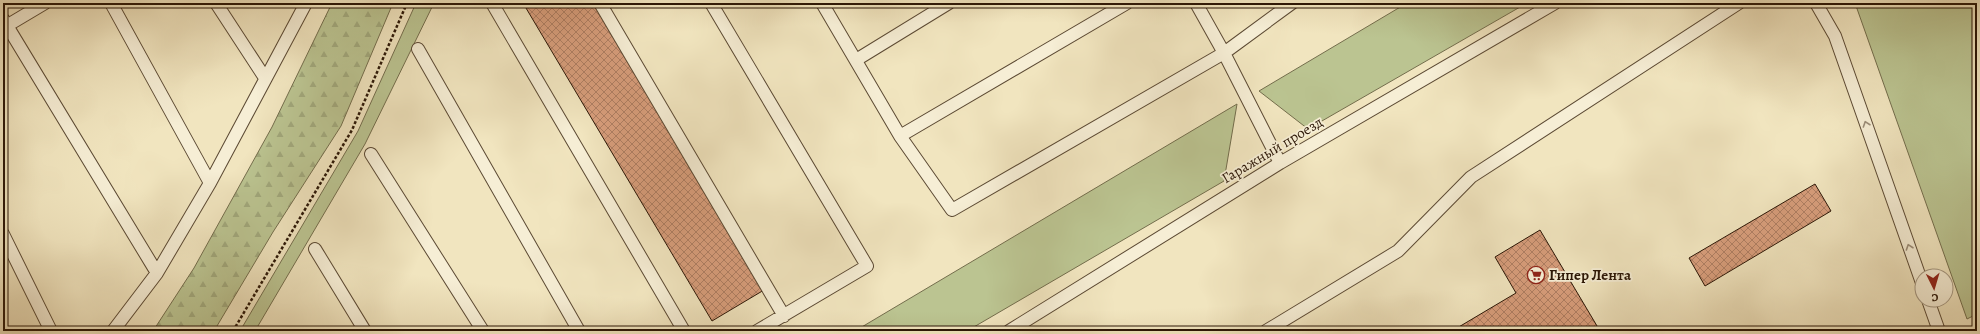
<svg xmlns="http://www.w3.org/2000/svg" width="1980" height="334" font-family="Alegreya,serif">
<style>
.green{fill:#bbc491;stroke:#736d4c}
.forest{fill:url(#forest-firs);stroke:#736d4c}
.building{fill:url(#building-cross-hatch);stroke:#2b1606}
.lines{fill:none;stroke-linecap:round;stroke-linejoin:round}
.lane-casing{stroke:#5c4a34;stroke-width:14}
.path{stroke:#2b1606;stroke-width:2.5;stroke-dasharray:3 2;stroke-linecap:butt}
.lane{stroke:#f6eed5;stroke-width:12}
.oneway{stroke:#9b8d78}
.labels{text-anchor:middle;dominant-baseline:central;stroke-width:3.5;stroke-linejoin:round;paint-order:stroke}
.street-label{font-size:15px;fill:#2b1606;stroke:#f6eed5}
.poi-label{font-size:15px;font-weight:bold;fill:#2b1606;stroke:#f6eed5;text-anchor:start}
</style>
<defs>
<pattern id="forest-firs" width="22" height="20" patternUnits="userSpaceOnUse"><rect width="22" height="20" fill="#bbc491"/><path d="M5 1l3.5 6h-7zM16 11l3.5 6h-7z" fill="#a1a87c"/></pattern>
<pattern id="building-cross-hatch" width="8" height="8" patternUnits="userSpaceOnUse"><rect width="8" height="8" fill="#d79d7b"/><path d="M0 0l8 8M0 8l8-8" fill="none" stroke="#af7f63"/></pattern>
</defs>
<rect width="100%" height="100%" fill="#f1e5bf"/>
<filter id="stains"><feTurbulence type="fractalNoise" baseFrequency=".005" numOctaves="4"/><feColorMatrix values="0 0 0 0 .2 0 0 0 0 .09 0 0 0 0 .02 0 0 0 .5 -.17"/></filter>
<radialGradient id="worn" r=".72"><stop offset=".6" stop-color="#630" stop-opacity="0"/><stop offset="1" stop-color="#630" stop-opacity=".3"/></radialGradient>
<path class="green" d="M416,3H434L365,144L255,331H240L358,131Z
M1407,3H1527L1308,129L1259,91Z
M1855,3H1977V314L1967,319Z
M1237,104L1224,181L967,331H855Z"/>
<path class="forest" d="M332,3H393L341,126L273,232L214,331H153L194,268L272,127Z"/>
<path class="building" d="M523,3H593L764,290L712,321Z
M1815,184L1831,211L1705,286L1689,258Z
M1540,230L1600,331H1452L1516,293L1495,257Z"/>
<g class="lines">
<defs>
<path id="lane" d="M111,3L210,183
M216,3L265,78
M492,3L684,331
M600,3L784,316
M711,3L867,266L757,331
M822,3L900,136L952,210L1224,53L1292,3
M1196,3L1224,53L1280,163
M1816,3L1835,36L1922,283
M3,19L157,273
M3,28L45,3
M418,49L579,331
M856,60L949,3
M900,136L1127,3
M371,154L483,331
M3,234L51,331
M315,249L365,331
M1928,300L1939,331
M113,331L157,273L210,183L306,3
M1009,331L1280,163L1555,3
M1266,331L1398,251L1471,177L1739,3"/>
</defs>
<use href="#lane" class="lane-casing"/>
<path class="path" d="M233,331L352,130L407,3"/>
<use href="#lane" class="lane"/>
</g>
<defs><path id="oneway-chevron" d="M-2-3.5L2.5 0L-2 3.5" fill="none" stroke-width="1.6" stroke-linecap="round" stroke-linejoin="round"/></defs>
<g class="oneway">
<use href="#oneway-chevron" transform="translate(1866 124) rotate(-109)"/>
<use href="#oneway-chevron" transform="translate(1909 247) rotate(-109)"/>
</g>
<defs>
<symbol id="supermarket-ring" viewBox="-11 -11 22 22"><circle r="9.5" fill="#f6eed5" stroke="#8f2418" stroke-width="1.5"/><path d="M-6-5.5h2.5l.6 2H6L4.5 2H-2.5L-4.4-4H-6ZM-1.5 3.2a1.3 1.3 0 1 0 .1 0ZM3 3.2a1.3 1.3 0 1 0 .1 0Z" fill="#8f2418"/></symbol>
</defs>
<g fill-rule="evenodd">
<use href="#supermarket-ring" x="1526" y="265" width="20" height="20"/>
</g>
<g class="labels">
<g class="street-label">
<text transform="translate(1272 150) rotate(-31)">Гаражный проезд</text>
</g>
<g class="poi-label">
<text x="1549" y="275">Гипер Лента</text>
</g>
</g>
<rect width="1980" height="334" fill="none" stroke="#f1e5bf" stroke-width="16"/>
<rect x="4" y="4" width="1972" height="326" fill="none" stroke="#2b1606" stroke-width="2"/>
<rect x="8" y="8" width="1964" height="318" fill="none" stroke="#2b1606"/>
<g transform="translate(1934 288) rotate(175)"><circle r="19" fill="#f6eed5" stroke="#a59882"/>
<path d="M0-3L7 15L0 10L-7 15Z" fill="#8f2418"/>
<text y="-6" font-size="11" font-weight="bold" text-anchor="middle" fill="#2b1606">С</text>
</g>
<rect width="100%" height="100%" filter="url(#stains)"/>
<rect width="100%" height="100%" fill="url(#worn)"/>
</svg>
